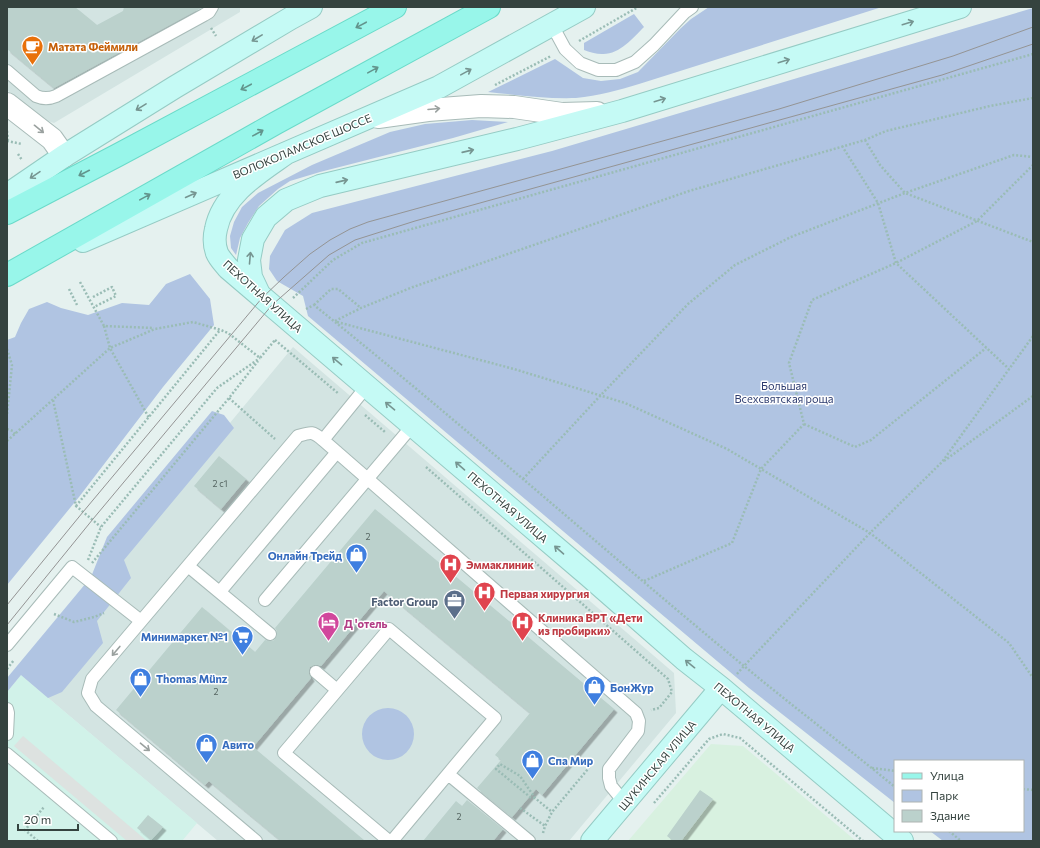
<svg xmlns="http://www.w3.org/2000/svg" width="1040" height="848" font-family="Commissioner,sans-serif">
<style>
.residential{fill:#d3e4e2}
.commercial{fill:#d1f2e9}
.medical{fill:#d8f1e0}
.green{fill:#b0c4e2}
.parking{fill:#dde2e0}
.building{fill:#bbd1cc;filter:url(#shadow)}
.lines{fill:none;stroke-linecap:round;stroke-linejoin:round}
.lane-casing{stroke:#a8bbb8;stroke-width:14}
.street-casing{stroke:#a8bbb8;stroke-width:24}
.secondary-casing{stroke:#95cbc4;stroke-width:24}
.primary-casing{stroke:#6adac9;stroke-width:24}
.path{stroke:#9abcb5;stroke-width:2.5;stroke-dasharray:2 2;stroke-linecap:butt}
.lane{stroke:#fff;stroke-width:12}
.street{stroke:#fff;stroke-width:22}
.secondary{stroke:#c5faf5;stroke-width:22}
.primary{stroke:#98f6ea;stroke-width:22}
.tram{stroke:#949494;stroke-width:1}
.oneway{stroke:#769591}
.oneway2{stroke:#62948c}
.oneway3{stroke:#9aa19f}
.labels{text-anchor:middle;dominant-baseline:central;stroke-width:3;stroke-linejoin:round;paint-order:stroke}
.number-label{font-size:9px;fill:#566662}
.food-label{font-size:11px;font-weight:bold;fill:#c56008;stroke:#fff;text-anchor:start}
.street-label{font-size:11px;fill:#35433f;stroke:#fff}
.park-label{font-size:11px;fill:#2d3c6f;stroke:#fff}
.shop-label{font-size:11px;font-weight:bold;fill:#366cbe;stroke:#fff;text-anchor:start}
.health-label{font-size:11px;font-weight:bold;fill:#be3a42;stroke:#fff;text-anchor:start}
.service-label{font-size:11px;font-weight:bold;fill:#4e5e75;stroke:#fff;text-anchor:end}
.hotel-label{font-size:11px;font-weight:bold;fill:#b23c85;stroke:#fff;text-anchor:start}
</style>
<defs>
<filter id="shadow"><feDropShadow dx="3.5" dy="3.5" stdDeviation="0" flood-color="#0004"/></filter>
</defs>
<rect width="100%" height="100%" fill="#e5f1ef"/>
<path class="residential" d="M7,7H240V12L54,123L45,120L7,90Z
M293,347L674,673L676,713L569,841H218L21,675Z"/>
<path class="commercial" d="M21,675L197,823L182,841H7V692Z"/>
<path class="medical" d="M711,744L743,746L856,841H628Z"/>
<path class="green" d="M709,7H882L639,84C619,90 598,96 576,98C547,99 517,95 488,92L555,59L583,78L601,81L620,79L638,72L681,28L691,19Z
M1033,8V841H943L930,831H1023V761H895V803L749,688L308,316L303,296L277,281L269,269L270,256L285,230L312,213L552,151Z
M634,14L644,27C633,38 619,55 602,54C596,54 589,52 584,50V43Z
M472,120L508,122L453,138L320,172L290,181L278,189L259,206L248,223L240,238L236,255L231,248L230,236L234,222L242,207L258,193L312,165L390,132L425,124Z
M190,274L210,299L214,325L163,387L79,497L7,585V340L15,337L21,323L29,309L47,302L61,308L88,315L122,303L149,305L166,284Z
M212,411L224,415L234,428L124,560L131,578L97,621L103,643L62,692L48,698L21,675L7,692V678L91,577L107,537Z
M362 734a26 26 0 1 1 52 0a26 26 0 1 1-52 0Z"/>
<path class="parking" d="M23,736L147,841H127L14,746Z"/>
<path class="building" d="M7,7H75L97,25L123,11L124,7H203L54,88L7,49Z
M219,456L246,479L221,509L194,486Z
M375,509L614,709L542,795L536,789L512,817L477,788L501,760L495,755L530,713L384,591L321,666L318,665H314L310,667L309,670V674L311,678L253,747L365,841H281L209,781L205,785L116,710L202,607L255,652L265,640L269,641H273L275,639L277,635V631L275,628Z
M700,790L713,799L681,841H673L667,836Z
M467,800L503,829L493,841H423L456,801L462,806Z
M148,815L163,827L151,840L137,828Z"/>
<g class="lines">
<defs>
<path id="lane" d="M552,25L565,49L580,63L598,70H616L635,62L654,45L685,12L692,7
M7,71L36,96C43,99 49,99 56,96L204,15L209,12L212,7
M323,440L367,386
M188,566L270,634
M223,588L337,452
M265,600L413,425
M7,645L72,567L141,621
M316,672L337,690
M7,709L8,713L7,734
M7,754L111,841
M256,841L96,706L88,693L92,679L298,436C311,432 312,431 323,440L636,713L639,721L638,731L609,769V778L611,786L625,803
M389,841L284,753L389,629L495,718L448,774L529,841
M392,841L448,774"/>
<path id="street" d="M7,104L52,139L64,156
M378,117L428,110L481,106L514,107L562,114L597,113"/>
<path id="secondary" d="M285,154C258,173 223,194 216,229C214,237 214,245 217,253C219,258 224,263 228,268L588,575L684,659L721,688L902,841
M7,195L64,156L175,87L291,18L311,7
M83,241L439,87L584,7
M259,294L251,277L249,260L253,239L266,217L286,200L320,186L517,139L622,111L960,7
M592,841L721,688"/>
<path id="primary" d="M7,213L118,155L395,7
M7,275L276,123L489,7"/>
</defs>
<use href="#lane" class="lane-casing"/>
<use href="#street" class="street-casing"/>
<use href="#secondary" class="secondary-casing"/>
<use href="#primary" class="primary-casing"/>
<path class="path" d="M211,28L216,36
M579,41L638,7
M495,85L551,56
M7,131L8,140
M865,140L880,165L905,193L1033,242
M7,141L22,144
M842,146L878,203L896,263L1009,369
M18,154L22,160
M80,282L104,326L154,328
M69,289L77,305
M93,297L112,287L116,296L94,307
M293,298L333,260L362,243L1033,54
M314,305L331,289H338L361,308
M306,309L314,305C460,422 600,547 744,666C794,707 845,746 895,787
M335,321L361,308L413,287L689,191L865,140L886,131L990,106L1033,98
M337,322L514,369L625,403L727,449L870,533L1009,643L1033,678
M104,326L110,348L149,418
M275,340L339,394
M7,349L12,365L7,415
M229,398L275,439
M53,400L76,506L101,527
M365,415L385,432
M804,424L855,447L871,440L986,348
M7,429L13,431L15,434
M7,441L110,348L155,329L193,322L221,330L228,333L260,358L275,340
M944,461L1033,396
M426,467L668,679L672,692L659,708L651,710
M523,479L600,396L688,304L735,265L791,237L905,193L1014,155L1033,157
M76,506L220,330
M88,560L101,527L217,388L260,358
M92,563L229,398L258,361
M644,581L732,543L761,469L804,424L789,363L812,300L896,263L977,221L1033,165
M54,614L74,622L94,617L104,613
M7,669L14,660
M737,674L744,666L870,533L942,462L1033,336
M872,768L895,771
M1023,789L1033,790
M535,798L530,797L496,769L500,764L520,776L535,798L552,812
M654,803L709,739L723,734L740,738L863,841
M520,808L545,826
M949,831L961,841
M543,833L545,826L552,812L593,763
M38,841L25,830L44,807"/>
<use href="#lane" class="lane"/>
<use href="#street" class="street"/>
<use href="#secondary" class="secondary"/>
<use href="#primary" class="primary"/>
<path class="tram" d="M7,605L83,512L262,298L284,277L310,254L330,240L350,229L368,222L779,109L953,56L1033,27
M7,625L93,519L272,305L329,255L355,240L415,221L942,75L1033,44"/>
</g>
<defs><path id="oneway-shaft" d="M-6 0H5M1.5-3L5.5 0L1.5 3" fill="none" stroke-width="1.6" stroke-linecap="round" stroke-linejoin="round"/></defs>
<g class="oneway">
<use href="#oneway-shaft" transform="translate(908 23) rotate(-17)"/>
<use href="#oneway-shaft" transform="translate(257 38) rotate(149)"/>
<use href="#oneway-shaft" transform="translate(784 61) rotate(-17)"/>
<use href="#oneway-shaft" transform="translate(466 72) rotate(-29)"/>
<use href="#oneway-shaft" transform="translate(660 100) rotate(-17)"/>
<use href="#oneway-shaft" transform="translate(141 107) rotate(148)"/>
<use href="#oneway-shaft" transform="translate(468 151) rotate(-13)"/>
<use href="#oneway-shaft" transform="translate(35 175) rotate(146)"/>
<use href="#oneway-shaft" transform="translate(342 181) rotate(-13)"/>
<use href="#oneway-shaft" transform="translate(191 195) rotate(-24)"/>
<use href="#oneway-shaft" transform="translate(250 258) rotate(-85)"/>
<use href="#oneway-shaft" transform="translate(337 361) rotate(-140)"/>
<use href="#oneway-shaft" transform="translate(390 406) rotate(-140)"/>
<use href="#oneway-shaft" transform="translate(460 466) rotate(-139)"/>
<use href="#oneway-shaft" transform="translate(559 550) rotate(-139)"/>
<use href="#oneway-shaft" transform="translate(690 664) rotate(-141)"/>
</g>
<g class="oneway2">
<use href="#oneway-shaft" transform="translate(361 25) rotate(152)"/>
<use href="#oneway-shaft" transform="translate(373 70) rotate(-29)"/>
<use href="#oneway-shaft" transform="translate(246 87) rotate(152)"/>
<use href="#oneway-shaft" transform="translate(258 133) rotate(-29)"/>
<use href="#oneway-shaft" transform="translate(84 173) rotate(153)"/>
<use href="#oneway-shaft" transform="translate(145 197) rotate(-29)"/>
</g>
<g class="oneway3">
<use href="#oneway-shaft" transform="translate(434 109) rotate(-5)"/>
<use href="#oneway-shaft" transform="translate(39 129) rotate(39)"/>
<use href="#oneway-shaft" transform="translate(116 651) rotate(130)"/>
<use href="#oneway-shaft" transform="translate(145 747) rotate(40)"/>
</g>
<defs>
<symbol id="cafe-pin" viewBox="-11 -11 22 30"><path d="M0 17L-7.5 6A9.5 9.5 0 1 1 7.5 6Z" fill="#e8710a" stroke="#fff"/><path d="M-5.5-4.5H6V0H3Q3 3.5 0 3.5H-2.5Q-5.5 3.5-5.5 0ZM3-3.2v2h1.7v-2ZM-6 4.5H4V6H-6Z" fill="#fff"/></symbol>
<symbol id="shop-pin" viewBox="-11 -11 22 30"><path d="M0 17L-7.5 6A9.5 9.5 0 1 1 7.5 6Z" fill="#3f7fe0" stroke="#fff"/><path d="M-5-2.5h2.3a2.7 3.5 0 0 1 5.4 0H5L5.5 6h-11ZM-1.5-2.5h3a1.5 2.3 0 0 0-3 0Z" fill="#fff"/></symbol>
<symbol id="hospital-pin" viewBox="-11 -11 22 30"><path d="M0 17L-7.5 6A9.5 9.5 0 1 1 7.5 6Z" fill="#e0444e" stroke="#fff"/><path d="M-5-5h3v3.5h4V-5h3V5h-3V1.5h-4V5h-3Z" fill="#fff"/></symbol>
<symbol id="office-pin" viewBox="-11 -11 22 30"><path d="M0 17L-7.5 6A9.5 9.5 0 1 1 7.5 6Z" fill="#5c6f8a" stroke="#fff"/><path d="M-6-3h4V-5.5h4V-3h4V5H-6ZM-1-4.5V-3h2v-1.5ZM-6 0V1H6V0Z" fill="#fff"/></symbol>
<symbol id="hotel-pin" viewBox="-11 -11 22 30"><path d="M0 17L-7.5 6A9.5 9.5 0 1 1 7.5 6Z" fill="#d1479c" stroke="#fff"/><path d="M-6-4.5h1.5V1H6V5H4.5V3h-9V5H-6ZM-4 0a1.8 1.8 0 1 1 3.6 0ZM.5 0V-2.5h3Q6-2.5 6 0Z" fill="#fff"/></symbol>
<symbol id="supermarket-pin" viewBox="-11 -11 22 30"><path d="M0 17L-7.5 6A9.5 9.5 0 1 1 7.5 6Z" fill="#3f7fe0" stroke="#fff"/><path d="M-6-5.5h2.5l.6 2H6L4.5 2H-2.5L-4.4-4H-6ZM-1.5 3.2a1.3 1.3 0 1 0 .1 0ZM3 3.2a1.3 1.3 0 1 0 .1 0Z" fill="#fff"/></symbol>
</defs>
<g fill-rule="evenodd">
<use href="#cafe-pin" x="20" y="34" width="25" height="34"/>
<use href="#shop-pin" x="344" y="542" width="25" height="34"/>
<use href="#hospital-pin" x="438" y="552" width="25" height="34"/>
<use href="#hospital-pin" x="472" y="580" width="25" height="34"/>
<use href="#office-pin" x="442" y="588" width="25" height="34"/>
<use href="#hotel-pin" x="316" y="610" width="25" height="34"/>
<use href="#hospital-pin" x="510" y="610" width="25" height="34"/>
<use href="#supermarket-pin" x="230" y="624" width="25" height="34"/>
<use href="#shop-pin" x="128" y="666" width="25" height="34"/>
<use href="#shop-pin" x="582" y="674" width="25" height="34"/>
<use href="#shop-pin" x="194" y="732" width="25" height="34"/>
<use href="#shop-pin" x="520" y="748" width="25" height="34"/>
</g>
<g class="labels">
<g class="number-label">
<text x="220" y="483">2 с1</text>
<text x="368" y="536">2</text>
<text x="216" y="691">2</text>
<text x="459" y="816">2</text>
</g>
<g class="food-label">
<text x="48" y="46">Матата Феймили</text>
</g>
<g class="street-label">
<text transform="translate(302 146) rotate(-23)">ВОЛОКОЛАМСКОЕ ШОССЕ</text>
<text transform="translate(263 296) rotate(42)">ПЕХОТНАЯ УЛИЦА</text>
<text transform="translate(508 507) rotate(41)">ПЕХОТНАЯ УЛИЦА</text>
<text transform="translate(755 717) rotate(40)">ПЕХОТНАЯ УЛИЦА</text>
<text transform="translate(657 765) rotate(-50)">ЩУКИНСКАЯ УЛИЦА</text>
</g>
<g class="park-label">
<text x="784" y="385">Большая<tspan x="784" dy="13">Всехсвятская роща</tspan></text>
</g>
<g class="shop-label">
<text x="342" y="555" text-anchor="end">Онлайн Трейд</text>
<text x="228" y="636" text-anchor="end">Минимаркет №1</text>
<text x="156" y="678">Thomas Münz</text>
<text x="610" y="687">БонЖур</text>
<text x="222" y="744">Авито</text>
<text x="548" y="760">Спа Мир</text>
</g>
<g class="health-label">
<text x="466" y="564">Эммаклиник</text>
<text x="500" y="593">Первая хирургия</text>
<text x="538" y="617">Клиника ВРТ «Дети<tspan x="538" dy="13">из пробирки»</tspan></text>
</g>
<g class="service-label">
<text x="438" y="601">Factor Group</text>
</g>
<g class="hotel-label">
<text x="344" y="623">Д 'отель</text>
</g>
</g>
<rect width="1040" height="848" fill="none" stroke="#35433f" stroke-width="16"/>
<rect x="894" y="760" width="130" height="72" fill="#ffffff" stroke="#aeb4b2"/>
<rect x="902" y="773" width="20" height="6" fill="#98f6ea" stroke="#aeb4b2"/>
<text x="930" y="780" font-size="12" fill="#35433f">Улица</text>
<rect x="902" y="790" width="20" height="12" fill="#b0c4e2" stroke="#aeb4b2"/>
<text x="930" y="800" font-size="12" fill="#35433f">Парк</text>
<rect x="902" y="810" width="20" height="12" fill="#bbd1cc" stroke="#aeb4b2"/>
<text x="930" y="820" font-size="12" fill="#35433f">Здание</text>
<path d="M18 824v6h60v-6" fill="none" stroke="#35433f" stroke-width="2"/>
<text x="24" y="824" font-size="12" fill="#35433f" stroke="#ffffff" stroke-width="3" paint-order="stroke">20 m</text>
</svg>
